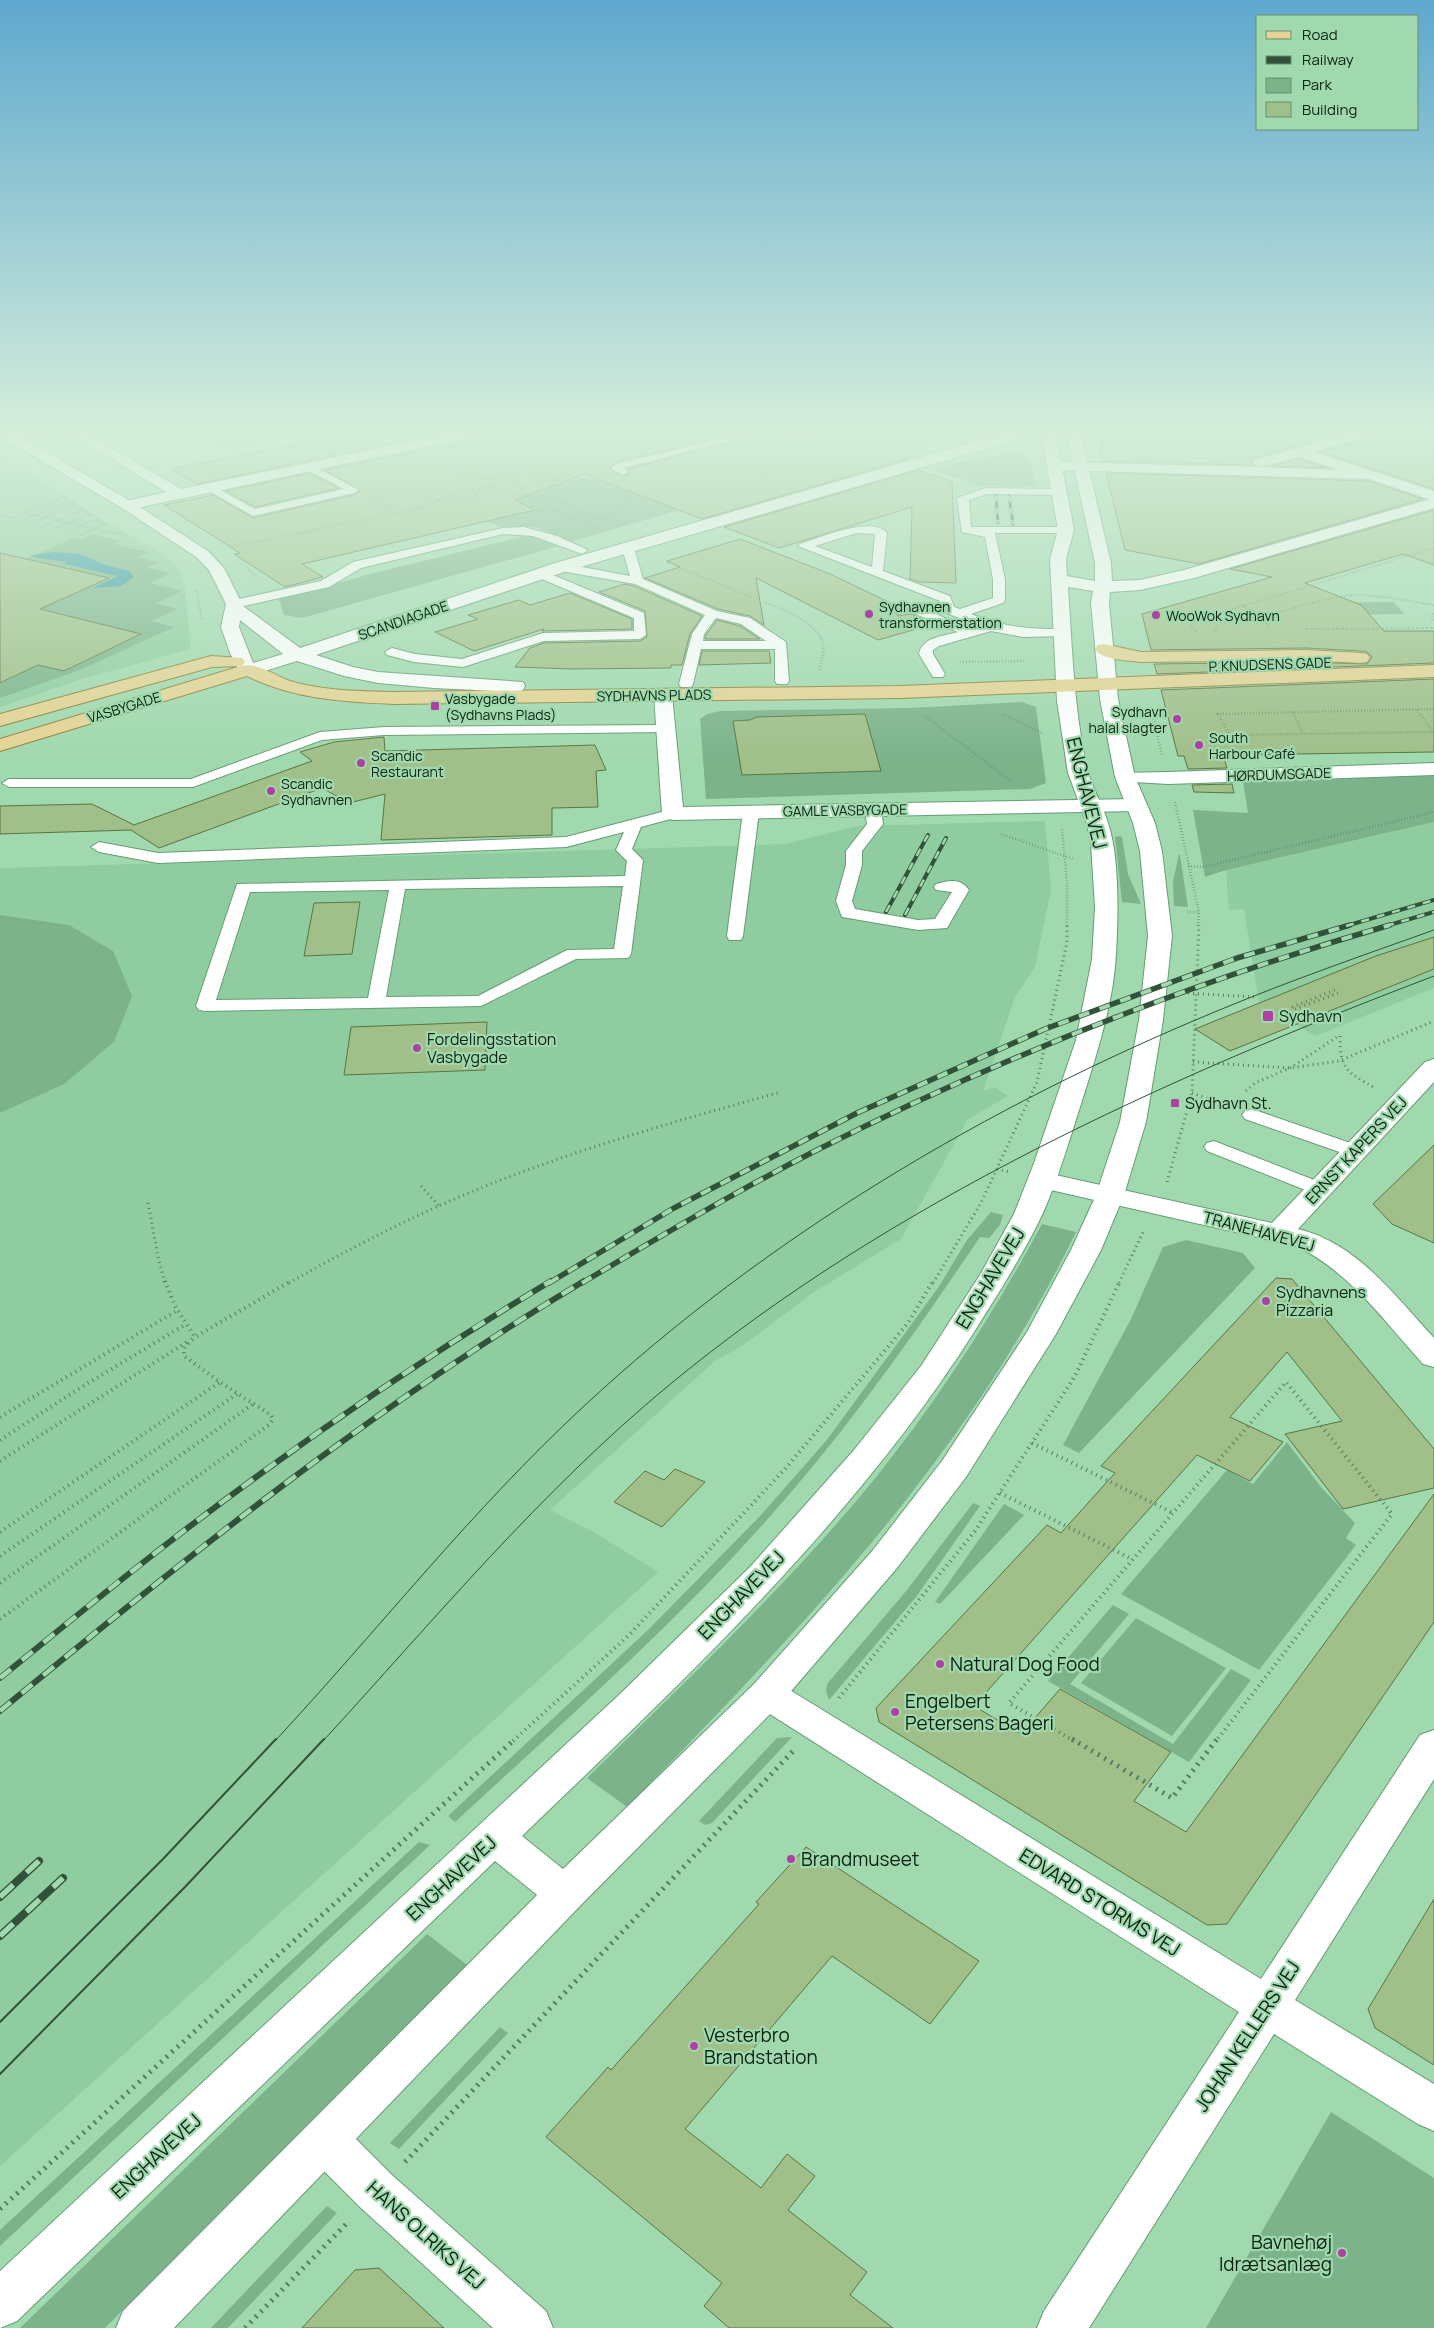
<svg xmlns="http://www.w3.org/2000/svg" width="1434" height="2328" font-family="Manrope,sans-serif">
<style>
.built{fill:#8fcda0}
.green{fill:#7cb38b}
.water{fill:#3296a8}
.building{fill:#a0bf89;stroke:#597542}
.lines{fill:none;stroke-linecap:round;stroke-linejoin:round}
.service-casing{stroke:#669c75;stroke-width:2}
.minor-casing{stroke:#669c75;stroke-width:2}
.tertiary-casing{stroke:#669c75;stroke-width:2}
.primary-casing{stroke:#8e813a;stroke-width:2}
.path-far4{stroke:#577e61;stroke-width:2;stroke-dasharray:0.5 2;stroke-linecap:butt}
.path-far3{stroke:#577e61;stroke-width:2.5;stroke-dasharray:0.5 2.5;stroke-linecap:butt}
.path-far2{stroke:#577e61;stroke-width:3;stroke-dasharray:1 4;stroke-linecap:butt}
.path-far1{stroke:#577e61;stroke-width:4;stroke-dasharray:1 4.5;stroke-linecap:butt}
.path{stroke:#577e61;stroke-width:5;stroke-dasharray:2 5.5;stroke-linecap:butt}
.service{fill:#fff;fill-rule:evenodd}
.minor{fill:#fff;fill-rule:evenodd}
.tertiary{fill:#fff;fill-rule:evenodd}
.primary{fill:#e5d395;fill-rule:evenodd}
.tram-far1{stroke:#32513b;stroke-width:1}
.tram{stroke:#32513b;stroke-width:2}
.rail-far4-casing{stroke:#32513b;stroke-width:3}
.rail-far3-casing{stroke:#32513b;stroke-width:4}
.rail-far2-casing{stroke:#32513b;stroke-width:5.5}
.rail-far1-casing{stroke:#32513b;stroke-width:6}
.rail-casing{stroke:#32513b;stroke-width:8}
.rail-far4{stroke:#a1d9af;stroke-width:2;stroke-dasharray:6;stroke-linecap:butt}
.rail-far3{stroke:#a1d9af;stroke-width:2.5;stroke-dasharray:8;stroke-linecap:butt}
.rail-far2{stroke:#a1d9af;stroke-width:4;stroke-dasharray:11;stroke-linecap:butt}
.rail-far1{stroke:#a1d9af;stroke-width:4.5;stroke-dasharray:14;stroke-linecap:butt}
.rail{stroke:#a1d9af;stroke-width:5.5;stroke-dasharray:18;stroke-linecap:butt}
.poi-dot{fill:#ad41a1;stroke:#a1d9af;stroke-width:2}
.labels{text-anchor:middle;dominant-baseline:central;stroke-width:4.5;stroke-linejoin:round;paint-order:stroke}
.far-poi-label{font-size:14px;fill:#0b2112;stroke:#a1d9af;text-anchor:start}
.far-street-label{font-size:14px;fill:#0b2112;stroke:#a1d9af}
.poi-label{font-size:16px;fill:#0b2112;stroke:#a1d9af;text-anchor:start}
.street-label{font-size:16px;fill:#0b2112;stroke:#a1d9af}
.near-street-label{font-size:19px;fill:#0b2112;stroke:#a1d9af}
.near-poi-label{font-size:19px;fill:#0b2112;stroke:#a1d9af;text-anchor:start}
</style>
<rect width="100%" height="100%" fill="#a1d9af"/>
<path class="built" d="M0,454L88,511L168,557L179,569L185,589L191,649L82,679L0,707Z
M1045,821L1051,890L1035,967L1015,997L983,1091L995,1087L1008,1096L968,1119L901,1239L814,1292L742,1346L715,1361L550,1510L594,1532L658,1572L0,2166V868L785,844L857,826Z
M1434,822V988L1315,1036L1259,1002L1244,909L1229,910L1226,870Z"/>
<path class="green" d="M189,431H428L438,435C415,440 393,445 370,450C362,451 352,455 344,454C328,452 308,435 294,436C261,441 234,458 202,439L201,436Z
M1018,452L1030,459L1036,486H979L933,470L960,462Z
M531,463L577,477L597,479L679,510L570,542L535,527H503L486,521L504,495Z
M523,532L562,545L302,618L284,615L279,599L378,572L521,537L522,536L519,534Z
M92,534L121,541L114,544L148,552L137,557L158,562L148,568L171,573L150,583L182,591L155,603L177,609L151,621L174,627L80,670L0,698V684L39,665L64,671L141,635L0,603L108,578L25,559L74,538L81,539Z
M1394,602L1404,614L1338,615L1329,603Z
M1022,702L1036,707L1046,783L1030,789L706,799L700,719L707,714L721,711L909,708Z
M1434,775V822L1226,870L1205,877L1193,810L1248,813L1243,781Z
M1119,836L1122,837L1128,874L1141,904L1122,902L1115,837Z
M1179,854L1180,855L1188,907L1174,906L1173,882Z
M0,915L69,925L113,951L132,996L114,1042L64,1084L0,1113Z
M991,1212L1003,1215L1000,1225L989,1238L980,1237C914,1335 845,1433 766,1521C670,1629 561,1724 455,1822L448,1816L649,1629L761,1515L826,1441L938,1288L967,1240Z
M1042,1224L1076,1232C966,1459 801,1629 627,1807L587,1778C687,1680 789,1584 877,1476C940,1397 994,1313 1042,1224Z
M1186,1240L1243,1253L1255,1268L1079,1453L1063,1445L1131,1319L1163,1247Z
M1287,1442L1321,1487L1355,1523L1346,1538L1356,1545L1259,1670L1121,1594L1227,1470L1253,1484Z
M973,1503L980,1506L916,1597L829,1700L826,1691L827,1684L907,1590Z
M1004,1504L1024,1515L940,1604L935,1602Z
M1113,1605L1129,1614L1070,1684L1173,1744L1231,1669L1251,1680L1189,1762L1048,1681Z
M1136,1618L1226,1668L1172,1736L1081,1683Z
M792,1737L712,1823L705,1825L699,1821L777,1738Z
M419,1842L430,1845L0,2246V2230Z
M427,1934L467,1965L105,2328H20Z
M500,2027L508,2033L399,2149L390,2143Z
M1331,2112L1434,2178V2328H1206Z
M327,2206L337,2213L228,2328H211Z"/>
<path class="water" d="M53,552L79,554L106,565L129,571L134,577L121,586L95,588H93L118,576L64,564L66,562C57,560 41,559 30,556Z"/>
<path class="building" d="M518,431H611L625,436L648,431H747L616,462L609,469L622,477L629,474L628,469L772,431L808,445L816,439L796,431H949L908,459L702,519L584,474L515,500L535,510L302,564L323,577L285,587L234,554L240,553L164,505L213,495L253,518L354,495L361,491L325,470Z
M1144,431H1286L1318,440L1253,458L1250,462L1252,465L1103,461L1099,447H1103L1102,439L1143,441Z
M1379,431H1434V489L1321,452L1376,436Z
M311,441L336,455L197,484L172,469Z
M1299,459L1326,468L1273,466Z
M918,470L952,482L956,583L919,582L910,579L912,507L779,548L724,527Z
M309,473L339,488L255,507L226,491Z
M1106,473L1369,481L1423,499L1199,564L1125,550Z
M1434,510V565L1403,554L1305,583L1361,605L1384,631H1434V663L1157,674L1154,664L1306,662L1367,664L1372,657L1367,652L1361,651L1306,648L1151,650L1142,614L1272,577L1230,569Z
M740,539L828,573L899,607L894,611L898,616L911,614L934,624L878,640L756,578L764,625L750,616L718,609L645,578L680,567L667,561Z
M0,553L109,578L40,609L141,634L64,671L38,665L0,683Z
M625,584L634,586L702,616L690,634L682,665H671V668L571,669L515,667L530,648L544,643L640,641L647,637L645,611L599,592Z
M570,593L632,619V629L542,631L544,629L474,651L435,632L478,619L468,615L519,600L530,605Z
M717,620L740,626L760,639H705L706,635Z
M702,651H769L771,663L699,665Z
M1434,679V752L1223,755L1227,768L1188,769L1184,756H1178L1161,690Z
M865,714L881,771L742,775L733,721L750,720L757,717Z
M384,737L385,751L595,745L606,770L596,771L598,807L552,808V835L381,840L385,794L349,803L322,788L159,848L131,830L0,834V806L92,804L134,825L312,761L300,752L334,742Z
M1232,784L1234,793L1194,792L1192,785Z
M360,902L352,954L304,956L314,903Z
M1434,937V969L1230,1051L1195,1029L1376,956Z
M487,1022L485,1070L344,1075L351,1027Z
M1434,1145V1243L1392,1224L1373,1204Z
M1276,1278L1292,1279L1434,1449V1488L1343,1509L1285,1434L1342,1421L1287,1352L1230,1417L1283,1442L1250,1481L1197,1455L974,1706L1021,1734L1060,1689L1171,1752L1134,1801L1186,1832L1434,1494V1622L1227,1924L1207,1925L879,1722L876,1708L1047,1525L1061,1533L1115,1473L1101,1466Z
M675,1469L705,1482L662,1527L614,1502L645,1471L664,1480Z
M806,1847L979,1961L930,2024L832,1956L685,2129L761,2188L787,2154L815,2176L788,2210L867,2272L850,2295L893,2328H729L704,2306L722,2283L546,2137L608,2067L611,2070L759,1904L756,1902Z
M1434,1899V2065L1375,2028L1368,2009Z
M379,2268L444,2328H302L355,2270Z"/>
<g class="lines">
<defs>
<path id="service" d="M754,431H770L624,468L628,472L623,475L611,469L616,464Z
M778,431H792L814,440L809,443Z
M309,464L359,490L354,493L253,516L204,488L209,485L213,486L255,509L344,489L305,469V465Z
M986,488L1060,489L1066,492L1060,495L987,494L969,500L971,527H1066L1072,530L1066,533H995L1005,579V600L1003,603L971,614C1002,627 1029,629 1062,629L1067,630L1068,633L1067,636L1023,637L991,631L939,646L933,650V654L945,674L943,677H933L919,654C922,637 944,636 958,632L911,612L898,614L896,611L908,605H916L969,629L979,626L944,612L940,601L798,546L800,544C819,538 872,515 887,533L883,571L950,596L954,607L960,609L993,598V579L985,537L962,532L957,498ZM857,533L875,534L872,567L815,546Z
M524,527L557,536L588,550L582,554L533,536L503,534L361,568L329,587L235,608L229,604L235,600L321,581L353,562L503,528Z
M628,544L634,548L643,579L717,611L750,618L786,642L789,681L787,684H777L775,681V649H701L693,684L691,687H681L679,684L692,634L705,615L635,584L561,571L555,567L561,563L630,576L622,548ZM716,618L741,624L766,641H703L704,634Z
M541,570L644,613L646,635L640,639L544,641L463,667L414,662L387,655L385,652L392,648L415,654L462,659L543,633L634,631V618L537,577L535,574Z
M666,725L673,729L671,732L384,735L322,740L193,787H9L2,783L9,779H191L320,732L384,727Z
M873,805L881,810L883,824L862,851V865L852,901L855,909L918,920L935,919L952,892L936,890L934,887L936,884C949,880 961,878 969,890L947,928L918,930L848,918L842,917L836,901L846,865V851L867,824L865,810Z
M751,807L759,812L743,936L741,940H729L727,936L743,812Z
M673,809L678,811L681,814L678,817L641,827L632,849L643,860L631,954L628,958L576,959L481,1006L205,1011L199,1010L196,1006L237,884L625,876L627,861L616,850L624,832L566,847L158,863L99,852L91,847L99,842L158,853L566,837ZM623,886L614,949L567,950L478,996L386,997L405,889ZM389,890L368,998L216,1000L250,892Z
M1252,1109L1362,1147L1365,1151L1362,1155H1348L1245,1119L1242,1115L1245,1111Z
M1214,1141L1327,1185L1330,1189L1327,1193L1320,1195L1313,1193L1207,1151L1204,1147L1207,1143Z"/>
<path id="minor" d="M23,431H50L48,434L13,441L6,437L8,434Z
M66,431H82L181,489L462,431H488L481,435L127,510L122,508L119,505L122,502L166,492Z
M1356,431H1377L1375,434L1315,452L1434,491V501L1369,479L1056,470L1049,466L1056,462L1259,467L1252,463L1254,460ZM1299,457L1339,470L1259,467L1264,466Z
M663,689L670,691L672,695L683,807L1136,799L1143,801L1146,805L1143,809L1136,811L673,820L666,818L662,814L654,695L656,691Z
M1434,763V775L1168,784L1118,781L1115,777L1118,773L1168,772Z
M1434,1059V1082L1298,1229C1357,1243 1394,1295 1434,1338V1367L1423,1364C1385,1322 1349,1271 1296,1246L1042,1188L1032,1186L1028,1180L1032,1174L1042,1172L1272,1223L1425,1062Z
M767,1679L780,1684L1261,1979L1420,1735L1434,1730V1779L1295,2000L1434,2084V2131L1418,2124L1274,2034L1089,2328H1037L1044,2311L1239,2012L754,1704L748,1694L754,1684Z
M325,2118L341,2124L393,2176L546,2311L553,2328H493L361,2208L309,2156L302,2140L309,2124Z"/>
<path id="tertiary" d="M0,431H11L132,502L208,551L224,568L243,606L300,648L555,563L1012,431H1031L1029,434L999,445L567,571L316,655L353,667L378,672L523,682L525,686L523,690L516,692L434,688L378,683L344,676L297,661L248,676L241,674L230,653L221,627L226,604L209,570L196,557L122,508L0,436ZM240,620L283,654L253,663L239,627Z
M1041,431H1055L1074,530L1066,559L1067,576L1095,581V563L1066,431H1080L1111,563L1112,581L1140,580L1184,570L1434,498V508L1194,578L1140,590L1110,592L1109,603L1118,699L1135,777L1155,823L1162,851L1172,936L1163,1020L1146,1122L1124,1195L1101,1250L1056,1334L966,1477L897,1568L780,1704L579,1907L174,2328H116L123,2311L537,1895L495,1861L17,2321L0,2328V2271L621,1693L751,1566L854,1450L921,1366L980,1275L1014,1214L1034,1163L1076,1040L1092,959L1095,907L1091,844L1087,824L1068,773L1057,701L1050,559L1058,530ZM1068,587L1093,591L1091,603L1100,699L1115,777L1133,823L1140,851L1148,936L1139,1020L1120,1122L1096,1195L1071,1250L1027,1332L942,1461L873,1550L754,1684L563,1869L522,1836C685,1679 854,1522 976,1329C999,1292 1023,1255 1042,1215C1058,1180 1069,1141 1081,1104C1096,1056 1113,1006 1116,955C1118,917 1120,859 1108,823C1103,805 1092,788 1087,769C1074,709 1072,648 1068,587Z"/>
<path id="primary" d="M1104,644L1141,652L1306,650L1361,653L1367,654L1370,658L1367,662L1361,663L1306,660L1141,662C1128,660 1103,661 1095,649L1098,645Z
M211,656L242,658L245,662L242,666C257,662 276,676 290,681C323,691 359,691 394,692L900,686L1434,665V677L900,698L394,704C343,702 293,699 247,676L0,751V739L241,666L212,667L0,726V714Z"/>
</defs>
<use href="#service" class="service-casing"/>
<use href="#minor" class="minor-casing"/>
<use href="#tertiary" class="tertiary-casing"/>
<use href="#primary" class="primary-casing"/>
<path class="path-far4" d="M559,431L582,440
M481,455L492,461
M464,458L511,474L527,496L601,530
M448,460L449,467L467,476L493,478
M497,463L563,481L544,482L522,487
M497,464L492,461L545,451
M506,471C524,463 543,451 562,446C586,439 610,439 634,431
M511,474L493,478L496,490C506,492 516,495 527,496C532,496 537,495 542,496C578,503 597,539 629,500L624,491
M469,488L477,496
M543,496C560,481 578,477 600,482
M64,498L106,524
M373,501L396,513
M433,501L473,497L496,490
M538,511L552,508
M34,515L128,536
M0,516L13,518L66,496
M25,519L68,501
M36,521L74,505
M58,521L82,510
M41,527L56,520
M54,529L89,514
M66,532L98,519
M80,535L107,523
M230,547L423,508L458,491L495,486
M666,562L751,597
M245,566L257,577
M197,591L202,619
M764,602C785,611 820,622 824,648
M1242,606L1265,616
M1434,614L1431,617L1434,621
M1213,615L1230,622
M1262,617L1270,629
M1197,620C1249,630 1295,602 1346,596C1375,593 1406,601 1434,605
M1306,629L1434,628
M1197,631L1191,629L1190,622L1434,548
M1215,631L1217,624"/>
<path class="path-far3" d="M960,662L1026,661
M820,670L824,647
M1151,707L1162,755
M1434,709L1218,714L1230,735L1434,732
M1417,710L1433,732
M1293,713L1303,734
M1003,714L1042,733
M925,716L1012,782
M1175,802L1199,912L1198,926
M1062,829L1067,883V926
M1001,834L1073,859
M1188,866L1203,867L1434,812
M1187,912H1199"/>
<path class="path-far2" d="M1183,993L1258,997
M1292,1007L1335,990
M1295,1009L1338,993
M1340,1036C1340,1070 1347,1072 1375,1088
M1193,1062L1290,1068L1339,1061L1434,1021
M1246,1091L1255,1083L1290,1068L1340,1035
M1192,1093L1228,1106
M997,1169L1010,1172
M1167,1182L1192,1093L1199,925
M421,1186L439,1206
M148,1203L158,1257L165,1283
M289,1283C361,1242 436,1204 514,1175C601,1142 691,1117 781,1092
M933,1283L981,1203L1037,1082L1067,942V925
M1119,1283L1144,1230"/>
<path class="path-far1" d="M165,1281L175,1306L195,1337L291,1281
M0,1417L178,1310
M0,1440L80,1388L186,1324
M1032,1443L1173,1513
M0,1461L190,1340
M1000,1493L1132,1559
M0,1532L220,1382L184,1356V1348L195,1337
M0,1556L237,1394
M0,1583L253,1404
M0,1619L270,1424L273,1419L271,1415L220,1382
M839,1698L975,1531L1075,1376L1120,1281
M513,1741L629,1635L785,1469L908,1323L933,1281
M1074,1741L1009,1703L1286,1382L1392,1514L1216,1741"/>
<path class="path" d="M1072,1739L1172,1798L1217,1739
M405,2162L794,1750
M0,2209L515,1739
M245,2328L349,2221"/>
<use href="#service" class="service"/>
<use href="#minor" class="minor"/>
<use href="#tertiary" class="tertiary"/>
<use href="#primary" class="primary"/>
<path class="tram-far1" d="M275,1741C378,1630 472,1510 583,1407C767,1236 987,1106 1217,1011C1289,981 1361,956 1434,930
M323,1741C434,1620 541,1491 668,1386C890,1202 1166,1078 1434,976"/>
<path class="tram" d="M0,2022L163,1859L276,1739
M0,2074L185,1887L324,1739"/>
<defs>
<path id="rail-far4" d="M996,496L998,523
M1009,496L1013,524"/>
<path id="rail-far3" d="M886,912L928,835
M905,915L946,838
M1346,926L1434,900
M1386,926L1434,912"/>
<path id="rail-far2" d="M549,1283L674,1208L857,1113L1045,1029L1237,958L1350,925
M582,1283C659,1237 735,1192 815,1151C999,1058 1192,982 1390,925"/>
<path id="rail-far1" d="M0,1678C53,1635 105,1592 159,1550C284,1453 416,1362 551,1281
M0,1711C186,1557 376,1405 584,1281"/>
<path id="rail" d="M0,1897L39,1861
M0,1936L63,1878"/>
</defs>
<use href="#rail-far4" class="rail-far4-casing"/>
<use href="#rail-far3" class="rail-far3-casing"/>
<use href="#rail-far2" class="rail-far2-casing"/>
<use href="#rail-far1" class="rail-far1-casing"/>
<use href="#rail" class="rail-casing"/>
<use href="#rail-far4" class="rail-far4"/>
<use href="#rail-far3" class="rail-far3"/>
<use href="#rail-far2" class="rail-far2"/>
<use href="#rail-far1" class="rail-far1"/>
<use href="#rail" class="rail"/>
</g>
<linearGradient id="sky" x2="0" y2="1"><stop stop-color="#5fa8ce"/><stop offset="0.57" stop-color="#d5eedb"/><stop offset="1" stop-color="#d5eedb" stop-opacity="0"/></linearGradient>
<rect width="1434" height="757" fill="url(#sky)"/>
<g class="poi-dot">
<circle cx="869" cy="614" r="5"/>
<circle cx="1156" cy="615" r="5"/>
<rect x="430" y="701" width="10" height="10" rx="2.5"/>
<circle cx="1177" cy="719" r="5"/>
<circle cx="1199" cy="745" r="5"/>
<circle cx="361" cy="763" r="5"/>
<circle cx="271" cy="791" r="5"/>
<rect x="1262" y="1010" width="12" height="12" rx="2.5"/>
<circle cx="417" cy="1048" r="5"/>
<rect x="1170" y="1098" width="10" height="10" rx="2.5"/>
<circle cx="1266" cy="1301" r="5"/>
<circle cx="940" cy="1664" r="5"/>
<circle cx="895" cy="1712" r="5"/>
<circle cx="791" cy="1859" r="5"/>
<circle cx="694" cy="2046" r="5"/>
<circle cx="1342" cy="2253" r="5"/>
</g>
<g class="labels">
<g class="far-poi-label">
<text x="879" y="606">Sydhavnen<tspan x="879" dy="16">transformerstation</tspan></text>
<text x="1166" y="615">WooWok Sydhavn</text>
<text x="445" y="698">Vasbygade<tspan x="445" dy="16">(Sydhavns Plads)</tspan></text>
<text x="1167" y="711" text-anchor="end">Sydhavn<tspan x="1167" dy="16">halal slagter</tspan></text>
<text x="1209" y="737">South<tspan x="1209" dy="16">Harbour Café</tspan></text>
<text x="371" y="755">Scandic<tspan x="371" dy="16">Restaurant</tspan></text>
<text x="281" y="783">Scandic<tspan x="281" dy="16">Sydhavnen</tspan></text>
</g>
<g class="far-street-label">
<text transform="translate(403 620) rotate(-19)">SCANDIAGADE</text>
<text transform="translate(1270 664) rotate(-2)">P. KNUDSENS GADE</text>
<text transform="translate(654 695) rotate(-1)">SYDHAVNS PLADS</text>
<text transform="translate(124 707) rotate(-17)">VASBYGADE</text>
<text transform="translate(1279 774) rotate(-2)">HØRDUMSGADE</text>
<text transform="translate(845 810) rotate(-1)">GAMLE VASBYGADE</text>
</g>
<g class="poi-label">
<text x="1279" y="1016">Sydhavn</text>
<text x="427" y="1039">Fordelingsstation<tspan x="427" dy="18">Vasbygade</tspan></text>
<text x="1185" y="1103">Sydhavn St.</text>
<text x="1276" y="1292">Sydhavnens<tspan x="1276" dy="18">Pizzaria</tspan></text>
</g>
<g class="street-label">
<text transform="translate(1356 1150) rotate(-47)">ERNST KAPERS VEJ</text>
<text transform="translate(1259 1231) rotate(15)">TRANEHAVEVEJ</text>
</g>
<g class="near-street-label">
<text transform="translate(1087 793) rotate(76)">ENGHAVEVEJ</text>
<text transform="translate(990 1278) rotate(-59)">ENGHAVEVEJ</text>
<text transform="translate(741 1595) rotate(-46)">ENGHAVEVEJ</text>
<text transform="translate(451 1878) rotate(-43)">ENGHAVEVEJ</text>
<text transform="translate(1100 1902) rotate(32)">EDVARD STORMS VEJ</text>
<text transform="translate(1247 2036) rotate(-57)">JOHAN KELLERS VEJ</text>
<text transform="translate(156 2156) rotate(-43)">ENGHAVEVEJ</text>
<text transform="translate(426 2235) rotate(42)">HANS OLRIKS VEJ</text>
</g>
<g class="near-poi-label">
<text x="950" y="1664">Natural Dog Food</text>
<text x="905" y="1701">Engelbert<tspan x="905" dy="22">Petersens Bageri</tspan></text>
<text x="801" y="1859">Brandmuseet</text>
<text x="704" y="2035">Vesterbro<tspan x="704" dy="22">Brandstation</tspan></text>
<text x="1332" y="2242" text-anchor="end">Bavnehøj<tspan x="1332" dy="22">Idrætsanlæg</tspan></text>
</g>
</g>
<rect x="1256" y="15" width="162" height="115" fill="#a1d9af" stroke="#658f70"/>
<rect x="1266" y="31" width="25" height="8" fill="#e5d395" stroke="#658f70"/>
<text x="1302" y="40" font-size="15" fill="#0b2112">Road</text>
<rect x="1266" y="56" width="25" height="8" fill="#32513b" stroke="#658f70"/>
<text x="1302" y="65" font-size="15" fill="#0b2112">Railway</text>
<rect x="1266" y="78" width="25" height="15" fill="#7cb38b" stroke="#658f70"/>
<text x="1302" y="90" font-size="15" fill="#0b2112">Park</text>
<rect x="1266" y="102" width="25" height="15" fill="#a0bf89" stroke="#658f70"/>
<text x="1302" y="115" font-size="15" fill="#0b2112">Building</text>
</svg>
